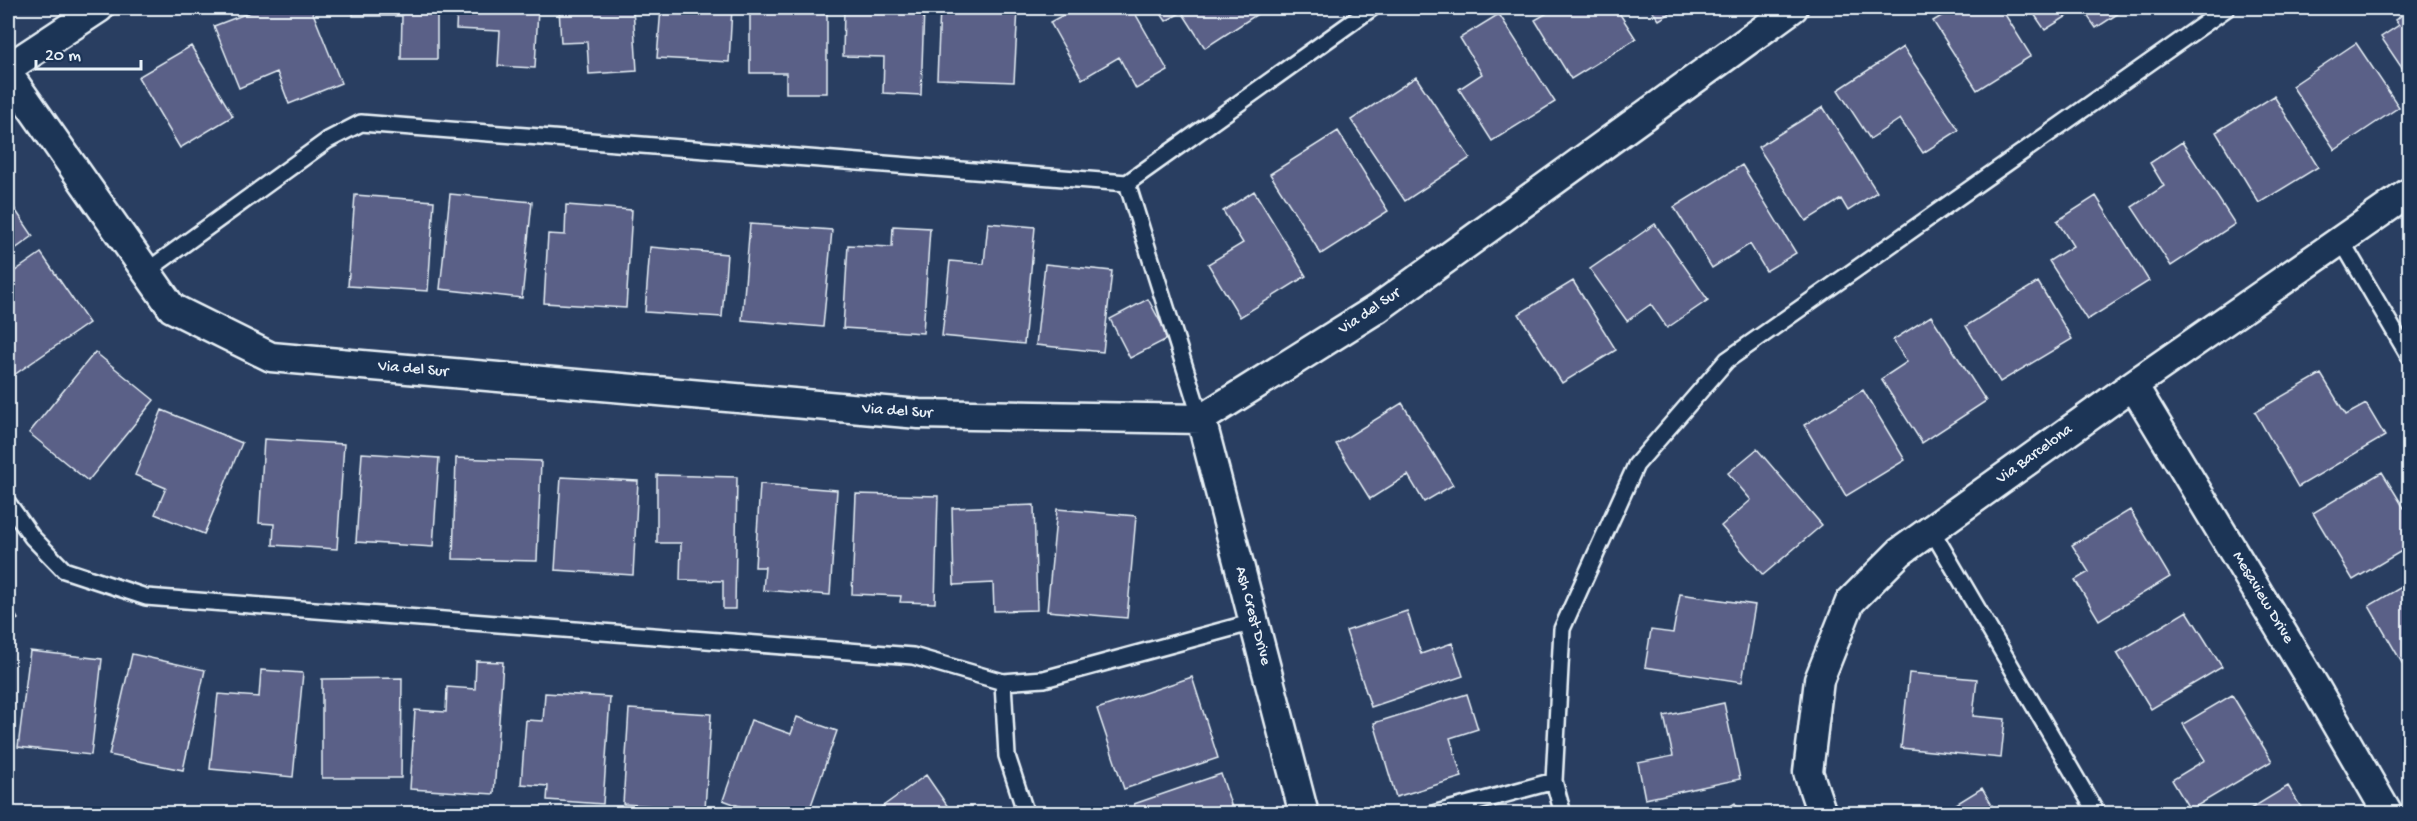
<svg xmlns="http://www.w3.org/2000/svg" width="2417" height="821" font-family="'Gochi Hand',sans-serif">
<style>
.building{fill:#5a6087;stroke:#e8f1f8;stroke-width:1.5}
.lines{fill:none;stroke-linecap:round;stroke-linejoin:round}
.lane-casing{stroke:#e8f1f8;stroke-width:20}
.street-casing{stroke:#e8f1f8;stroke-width:33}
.lane{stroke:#1d3557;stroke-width:15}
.street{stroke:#1d3557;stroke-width:28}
.labels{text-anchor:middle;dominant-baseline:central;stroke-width:5;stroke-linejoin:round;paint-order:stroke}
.street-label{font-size:16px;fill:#e8f1f8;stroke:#1d3557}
</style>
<rect width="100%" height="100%" fill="#293e61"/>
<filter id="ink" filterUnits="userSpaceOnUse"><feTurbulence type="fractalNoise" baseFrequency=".0167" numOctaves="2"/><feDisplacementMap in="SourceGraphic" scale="12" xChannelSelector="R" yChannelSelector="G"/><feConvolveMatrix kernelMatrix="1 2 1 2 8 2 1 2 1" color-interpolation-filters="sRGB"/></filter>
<g filter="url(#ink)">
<path class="building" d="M261,8H311L341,83L289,104L277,72L239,88L214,26Z
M353,8H437V59H401L402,16H353Z
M457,8H538L535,68L498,66L500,31L456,29Z
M559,8H633L637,71L589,74L587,42L561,43Z
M661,8H732L729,62L657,58Z
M750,8H827V93H786V73H750Z
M844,8H924L921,95L883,93L884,57L843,56Z
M940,8H1018L1014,82L937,79Z
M1076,8H1132L1168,71L1136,89L1119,57L1082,79L1050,22Z
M1157,8H1255L1259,13L1205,48L1182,12L1166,21Z
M1556,8H1616L1636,39L1571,79L1535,20Z
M1650,8H1679L1659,20Z
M1955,8H2001L2031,56L1977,90L1933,21Z
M2030,8H2080L2045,30Z
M2082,8H2125V9L2096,28Z
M2410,10V80L2381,37L2399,25L2395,20Z
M1499,14L1555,102L1492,141L1459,89L1482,74L1460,38Z
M2356,43L2399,107L2335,150L2292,86Z
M191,46L233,116L180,148L138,77Z
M1903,47L1959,130L1923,153L1900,119L1870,139L1838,90Z
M1416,77L1470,158L1405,201L1351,120Z
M2274,96L2318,167L2259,203L2216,132Z
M1823,107L1877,192L1848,211L1841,199L1806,221L1758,147Z
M1338,131L1388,211L1321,254L1270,174Z
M2182,142L2235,224L2171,266L2132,207L2164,186L2150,163Z
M1742,165L1796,253L1766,271L1750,244L1712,268L1674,207Z
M1254,191L1306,276L1240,317L1208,264L1243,243L1223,211Z
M450,194L532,202L522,298L440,289Z
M355,195L434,201L428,291L348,286Z
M2096,196L2149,281L2087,320L2049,261L2073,246L2057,221Z
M8,199L33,236L8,254Z
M566,205L632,210L626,308L544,303L548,234L565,235Z
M988,223L1035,227L1024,344L942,336L950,261L984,264Z
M750,224L832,230L823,327L742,320Z
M1655,224L1708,300L1667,328L1651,304L1627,321L1590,269Z
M893,226L930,228L923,333L843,328L848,245L892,247Z
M650,247L727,254L722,317L645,312Z
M41,253L89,323L8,379V276Z
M1045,264L1112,271L1103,352L1036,345Z
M1573,281L1616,350L1562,383L1519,314Z
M2038,282L2072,339L2000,382L1966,326Z
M1148,299L1169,338L1130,358L1110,319Z
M1931,316L1986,401L1922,443L1881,379L1907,362L1893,340Z
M95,352L154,400L88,481L29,433Z
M2321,374L2346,415L2366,404L2385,436L2298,487L2255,412Z
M1863,390L1905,460L1846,496L1804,425Z
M1402,403L1453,485L1424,502L1408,475L1370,499L1336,444Z
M162,410L242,443L204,534L155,514L166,488L135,475Z
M264,439L344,444L337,549L273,545L274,524L259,523Z
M1757,449L1822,525L1763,575L1721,526L1751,500L1728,473Z
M362,453L439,458L433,547L356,542Z
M456,458L541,461L537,561L453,559Z
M2382,472L2404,508L2410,505V546L2353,580L2313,513Z
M657,475L737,477L735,609H723V581L680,580L681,543H657Z
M561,477L638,481L633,575L555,570Z
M760,484L837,490L830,595L763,590L765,567H755Z
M856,494L938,496L935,603L900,602L901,596L852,594Z
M1034,505L1037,610L994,611L993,583L954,585L952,508Z
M1057,509L1136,516L1127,618L1047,611Z
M2130,510L2170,577L2099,620L2075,580L2089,572L2072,545Z
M2410,582V666L2405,668L2369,606Z
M1680,594L1755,605L1742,682L1645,667L1651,630L1673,633Z
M8,602L18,619L8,625Z
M1407,611L1421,654L1452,643L1463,676L1371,707L1346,631Z
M2187,611L2222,667L2151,709L2117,653Z
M30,651L102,659L91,755L18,747Z
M132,654L205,670L183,770L109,755Z
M476,661L503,662L494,794L410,789L415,710L446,712L447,687L475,689Z
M261,670L303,673L293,777L210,769L218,694L259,697Z
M1909,673L1977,679L1973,716L2005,719L2001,758L1901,748Z
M1192,677L1218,758L1124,789L1097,709Z
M402,678L401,778H322V679Z
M545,693L610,697L603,804L547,800L548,786L521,784L526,720L543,721Z
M1467,694L1478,729L1450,738L1462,777L1396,797L1374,723Z
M2232,695L2272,761L2190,810L2172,780L2205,760L2183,724Z
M1724,703L1740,779L1645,799L1638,763L1673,756L1664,716Z
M629,709L711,714L705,809L623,804Z
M797,717L837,731L808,814H761L723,800L751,720L791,734Z
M1221,774L1234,814H1137L1134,804Z
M926,775L953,814H872Z
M2288,786L2305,814H2242Z
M1982,788L1997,814H1940Z
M1735,803L1741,814H1717Z
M2034,806L2039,814H2021Z"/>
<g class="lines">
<defs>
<path id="lane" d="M1127,183L1201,419
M2341,240L2410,358
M147,271L328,140L361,123L1127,183L1372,8
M8,503L32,537L64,570L146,597L913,656L1003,682L1007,756L1026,814
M1931,529L2097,814
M1003,682L1044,679L1254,622
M1433,814L1554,781
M1563,814L1554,781L1562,629L1636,465L1727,360L2227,8"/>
<path id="street" d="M8,68L99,8
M8,74L172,308L271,357L919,414L1201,419L1378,308L1793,8
M2133,385L2315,687L2388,814
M1201,419L1304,814
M1822,814L1808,772L1819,680L1850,602L1900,552L2133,385L2410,192"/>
</defs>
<use href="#lane" class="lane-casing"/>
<use href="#street" class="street-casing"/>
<use href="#lane" class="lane"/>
<use href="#street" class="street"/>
</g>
</g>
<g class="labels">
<g class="street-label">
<text transform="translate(1370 312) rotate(-34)">Via del Sur</text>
<text transform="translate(413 370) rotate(5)">Via del Sur</text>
<text transform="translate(897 412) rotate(4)">Via del Sur</text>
<text transform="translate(2035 455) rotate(-36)">Via Barcelona</text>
<text transform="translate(2262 598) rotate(59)">Mesaview Drive</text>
<text transform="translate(1252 616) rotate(75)">Ash Crest Drive</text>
</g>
</g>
<rect width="2417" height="821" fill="none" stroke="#1d3557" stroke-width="30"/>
<rect x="15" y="15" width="2387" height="791" fill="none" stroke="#e8f1f8" stroke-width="2" filter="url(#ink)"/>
<path d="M36 60v9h105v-9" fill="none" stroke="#e8f1f8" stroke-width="3"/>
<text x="45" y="60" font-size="18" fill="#e8f1f8" stroke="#1d3557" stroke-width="4.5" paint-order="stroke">20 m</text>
</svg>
